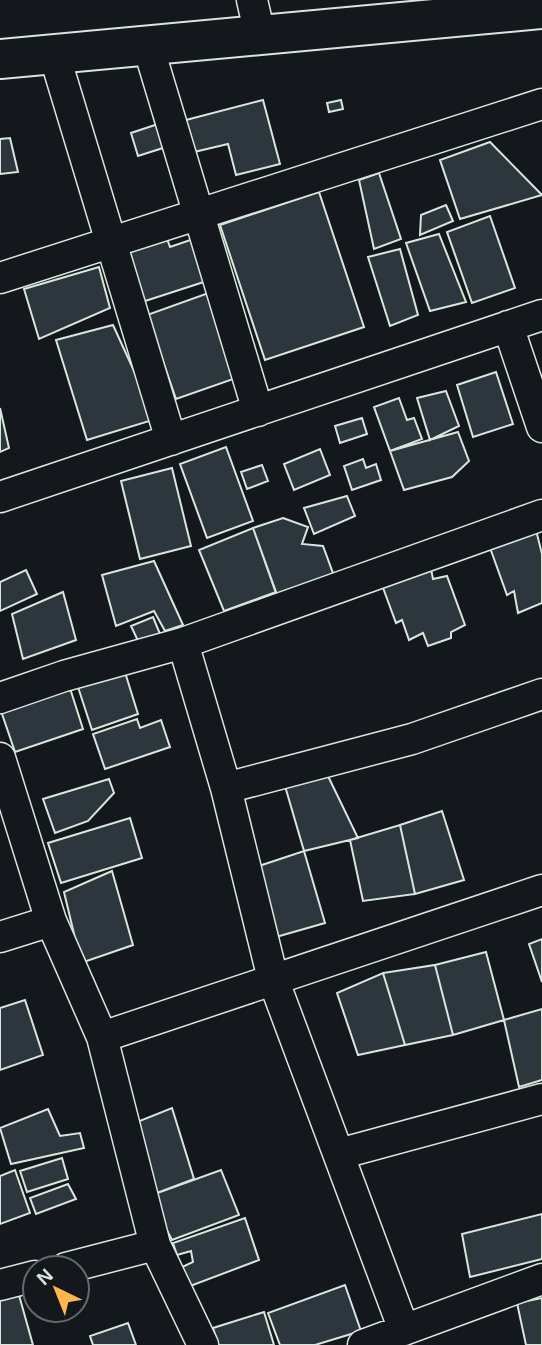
<svg xmlns="http://www.w3.org/2000/svg" width="542" height="1345" font-family="Arial,sans-serif">
<style>
.building{fill:#2c363c;stroke:#d8e6dc;stroke-width:2}
.lines{fill:none;stroke-linecap:round;stroke-linejoin:round}
.minor-casing{stroke:#d8e6dc;stroke-width:33}
.major-casing{stroke:#d8e6dc;stroke-width:42}
.minor{stroke:#14181c;stroke-width:30}
.major{stroke:#14181c;stroke-width:38}
</style>
<rect width="100%" height="100%" fill="#14181c"/>
<path class="building" d="M263,100L280,164L236,175L228,144L194,152L186,120Z
M341,100L343,109L329,112L327,103Z
M158,124L166,147L138,156L131,133Z
M10,138L18,172L0,174V139Z
M490,142L542,195L460,219L440,160Z
M379,173L401,239L374,249L359,180Z
M319,192L364,327L265,360L220,225Z
M446,205L453,221L420,235L421,215Z
M490,216L515,288L472,303L447,232Z
M165,233L170,247L202,236L216,278L136,304L118,248Z
M439,234L466,302L430,311L406,243Z
M400,249L418,315L390,326L368,257Z
M99,267L110,308L39,339L24,289Z
M214,291L242,376L176,399L147,315Z
M113,325L156,419L87,440L56,340Z
M496,372L513,424L473,437L457,385Z
M446,391L459,426L430,440L417,398Z
M399,398L407,420L414,418L422,439L390,451L374,407Z
M0,408L9,448L0,452Z
M362,418L367,434L340,443L335,426Z
M458,432L469,461L452,477L404,490L390,451Z
M226,447L253,521L207,538L180,464Z
M320,449L330,475L294,490L284,464Z
M363,459L366,468L376,464L381,480L352,490L344,466Z
M262,465L268,481L247,489L241,472Z
M172,468L191,546L140,559L121,481Z
M347,496L355,516L314,534L304,508Z
M283,518L308,527L302,544L323,546L334,576L277,596L253,528Z
M253,528L276,592L224,611L199,550Z
M536,530L542,554V603L518,613L514,591L507,595L489,545Z
M154,561L183,625L165,631L154,611L116,626L102,575Z
M431,569L433,579L447,576L465,625L451,632V638L428,646L423,633L409,640L402,620L396,623L382,585Z
M26,570L37,594L0,611V582Z
M63,592L76,640L23,659L12,614Z
M153,617L160,634L139,643L131,626Z
M124,669L138,714L92,730L77,684Z
M69,685L83,729L15,752L0,708Z
M137,719L140,728L161,720L170,747L105,769L93,734Z
M327,774L358,838L304,851L285,786Z
M109,779L114,793L88,821L55,833L43,799Z
M442,811L464,880L415,894L400,825Z
M130,818L142,858L61,883L48,843Z
M400,825L415,894L363,901L350,840Z
M304,851L325,923L276,937L259,866Z
M112,871L133,945L81,963L64,892Z
M542,939V982L529,944Z
M486,952L504,1020L453,1035L435,965Z
M435,965L453,1035L405,1045L383,973Z
M383,973L405,1045L358,1055L337,993Z
M25,1000L43,1055L0,1070V1008Z
M542,1009V1080L519,1087L504,1020Z
M172,1108L194,1179L149,1196L127,1126Z
M48,1109L60,1136L80,1133L84,1148L11,1164L0,1128Z
M62,1158L68,1179L27,1192L20,1171Z
M15,1170L30,1213L0,1224V1176Z
M221,1170L239,1215L172,1240L149,1196Z
M68,1184L76,1199L36,1214L30,1198Z
M542,1214V1259L470,1277L462,1234Z
M245,1218L259,1260L185,1288L178,1269L193,1262L191,1251L177,1255L173,1243Z
M345,1285L361,1331L315,1345H280L268,1313Z
M17,1288L33,1345H0V1294Z
M542,1298V1345H526L517,1303Z
M264,1312L274,1345H218L213,1328Z
M128,1323L136,1345H93L90,1336Z"/>
<g class="lines">
<defs>
<path id="minor" d="M252,0L260,35
M148,46L258,411
M54,54L171,440
M0,278L542,104
M508,326L542,427
M0,497L542,315
M183,643L226,788L273,979L404,1330
M0,698L64,676L183,643L542,515
M0,758L51,921L102,1037L155,1245L203,1345
M226,788L412,739L542,694
M0,937L51,921
M102,1037L542,890
M339,1154L542,1099
M66,1268L155,1245
M0,1285L35,1276
M363,1345L542,1279"/>
<path id="major" d="M0,59L542,9"/>
</defs>
<use href="#minor" class="minor-casing"/>
<use href="#major" class="major-casing"/>
<use href="#minor" class="minor"/>
<use href="#major" class="major"/>
</g>
<g transform="translate(56 1289) rotate(317)"><circle r="33" fill="#14181c" stroke="#626a69" stroke-width="2"/>
<path d="M0-5L12 26L0 18L-12 26Z" fill="#ffb74d"/>
<text y="-10" font-size="19" font-weight="bold" text-anchor="middle" fill="#d8e6dc">N</text>
</g>
</svg>
